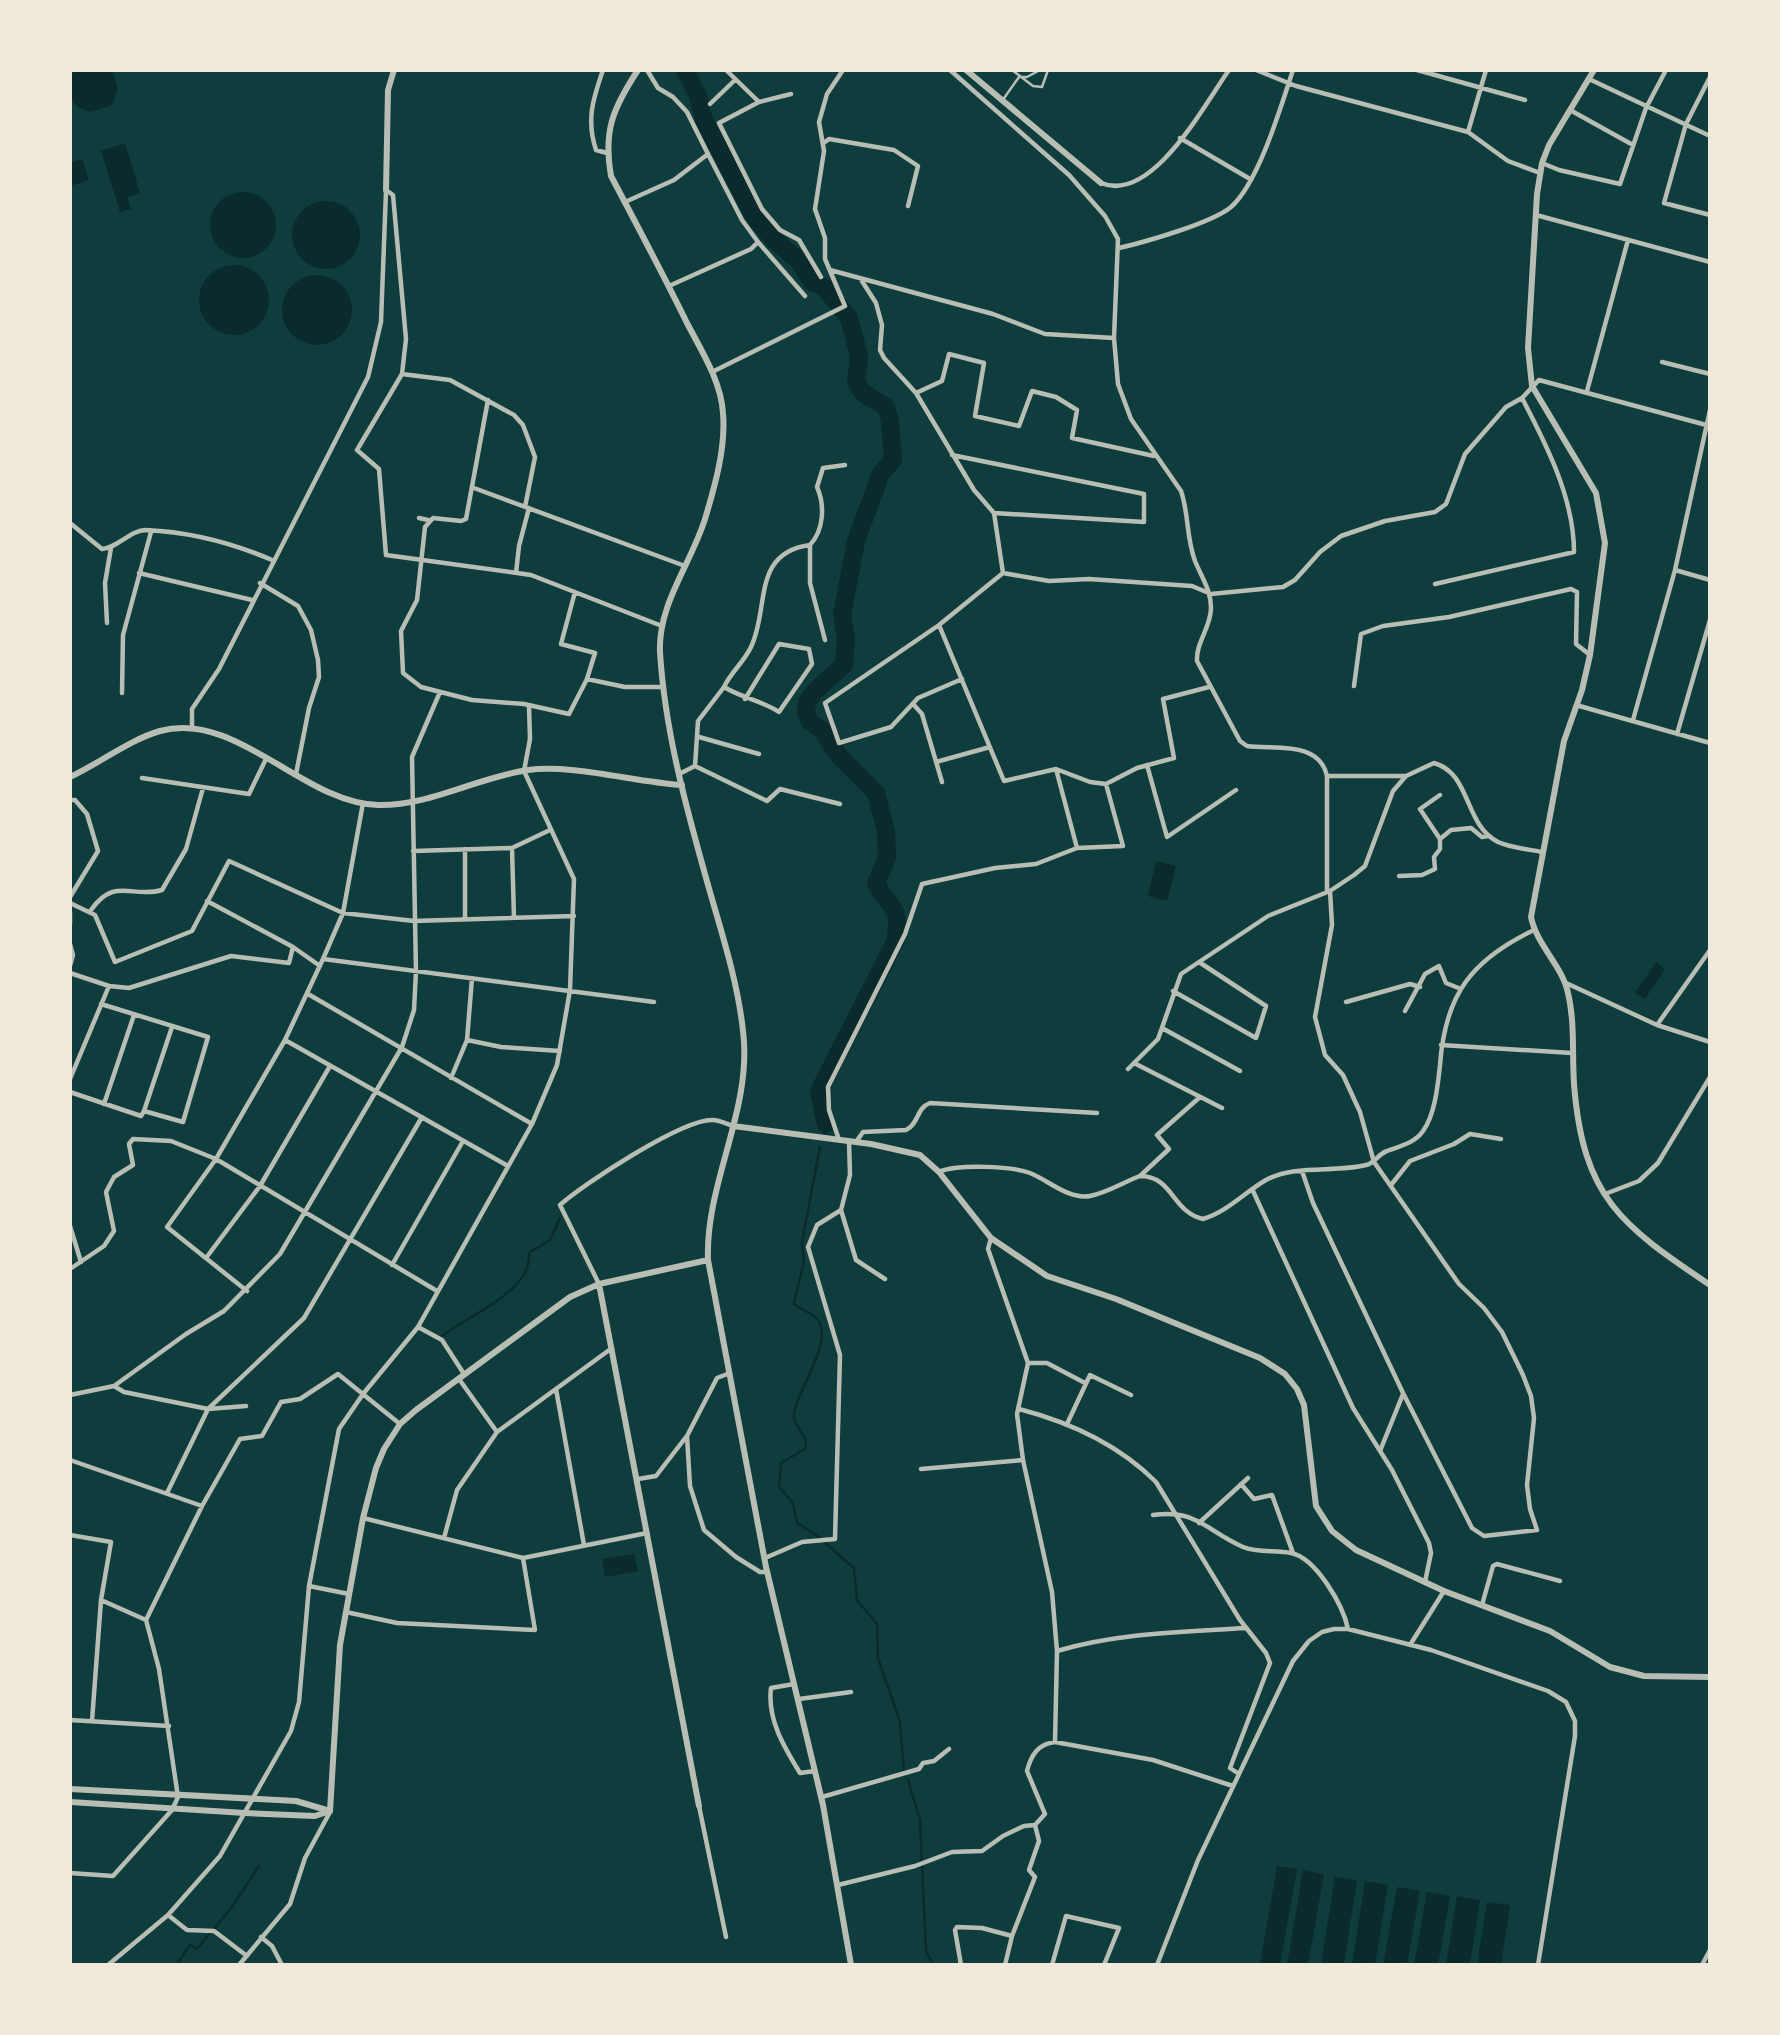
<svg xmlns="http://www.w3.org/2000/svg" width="1780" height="2035" font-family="'Crimson Pro',serif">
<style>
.water{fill:#0a2a2b}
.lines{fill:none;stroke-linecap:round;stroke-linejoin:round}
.stream{stroke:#0a2a2b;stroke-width:2.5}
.river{stroke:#0a2a2b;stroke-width:18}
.service{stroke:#b8beb3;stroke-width:2.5}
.minor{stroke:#b8beb3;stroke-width:4.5}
.tertiary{stroke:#b8beb3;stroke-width:6}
</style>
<rect width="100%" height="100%" fill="#0f3d3e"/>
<path class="water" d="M75,70H112L118,89L112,105L91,112C70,109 63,87 75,70Z
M125,143L140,193L127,197L131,209L120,212L101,151Z
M82,159L89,180L70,186V162Z
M210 225a33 33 0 1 1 66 0a33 33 0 1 1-66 0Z
M292 235a34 34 0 1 1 68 0a34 34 0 1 1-68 0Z
M199 300a35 35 0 1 1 70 0a35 35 0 1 1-70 0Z
M282 310a35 35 0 1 1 70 0a35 35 0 1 1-70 0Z
M1156,861L1176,866L1167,901L1148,896Z
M1656,962L1665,969L1645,999L1635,993Z
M634,1554L638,1571L605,1577L602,1559Z
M1277,1866L1297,1869L1280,1965H1260Z
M1303,1870L1324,1874L1308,1965H1287Z
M1335,1877L1357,1880L1344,1965H1321Z
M1365,1881L1388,1885L1375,1965H1352Z
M1397,1887L1420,1891L1407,1965H1383Z
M1427,1892L1450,1896L1438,1965H1414Z
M1457,1896L1480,1900L1470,1965H1446Z
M1487,1902L1510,1905L1501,1965H1477Z"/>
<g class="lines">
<path class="stream" d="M824,1134L826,1124
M820,1147L802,1242L804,1261L794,1304C801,1310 811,1312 817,1319C836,1341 793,1395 794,1417C795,1426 803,1433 806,1441L805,1449L781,1463L779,1487L793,1503L797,1523L816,1535L854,1568L857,1600L877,1624L878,1658L900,1722L904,1772
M442,1336C469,1316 508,1301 525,1273C528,1268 529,1258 530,1252L550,1240L560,1218
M908,1780L920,1820L926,1951L933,1965
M176,1965L190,1945L197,1949L232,1907L259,1866"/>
<path class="river" d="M685,70L698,96L704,120L754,216L773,239L798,260L812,282L824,287L849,318L859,356L856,382L863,393L886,407L890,421L893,460L881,473L856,541L842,615L846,639L844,665L815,691L807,702L806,713L810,722L821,729L839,756L876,793L886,831L887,858L876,883C890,911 902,904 895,942L822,1085L819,1092L826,1124"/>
<path class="service" d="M1012,70L1033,86L1042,87L1048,70
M1002,101L1019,77H1027L1040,70"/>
<path class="minor" d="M603,70C593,99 586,120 596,150L607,153
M726,70L759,102L791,94
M950,70L1069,175L1105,216L1118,239L1114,338L1118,384L1131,419L1181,491C1189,514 1186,537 1195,561C1202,578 1211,590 1211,608C1211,627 1196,642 1197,661L1240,741L1247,746C1275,750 1319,740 1327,776H1406
M1256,70L1296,86L1468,132L1508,161L1540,173
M1417,70L1525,100
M1710,77L1686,124L1664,203L1710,215
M1589,79L1710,136
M759,102L719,123L762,209L780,230L799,240L821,277
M710,104L735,80
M1570,110L1633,145
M1468,132L1486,70
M1180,138L1250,179
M825,142L829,139L894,150L918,166L908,206
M1542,163L1559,170L1620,184L1646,108L1666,70
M1101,183C1152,204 1204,105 1229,70
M386,190L393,195L406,339L402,374L357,450L379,469L386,555L531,575L662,626
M625,202L674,180L708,154L687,112L673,97L658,88L647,70
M1536,215L1710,262
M758,242L805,296
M1119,248C1145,242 1212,223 1231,207C1259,182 1281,106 1293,70
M830,270L993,314L1045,334L1114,338
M860,278L876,303L882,325L880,350L884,358L916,393L974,490L994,513L1003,573
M669,286L751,249L758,242L742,220L708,154
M1662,362L1710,374
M712,372L845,306L825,259V238L815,209L824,151L819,122L827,94L843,70
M402,374L450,380L514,415L523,425L535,457L525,507
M1587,391L1628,240
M916,393L942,381L949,354L984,363L975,416L1019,426L1032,391L1056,397L1077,410L1072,438L1154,456
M488,400L466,519L461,521L433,518L425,527L417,600L401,631L403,673L421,687L472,700L524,704L569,714L587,679L625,687H664
M952,455L1144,494V522L994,513
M474,488L685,566
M419,518L428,520
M70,523L102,549C118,548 130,530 146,530C191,532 230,542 272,560
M1675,570L1710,580
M139,573L252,600
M516,573L519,546L529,508
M260,583L298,606L311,630L318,660L319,677L309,708L296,774
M1435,584L1574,552C1574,498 1546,444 1522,398
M575,592L561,644L595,653L587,679
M107,623L105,583L111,548
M939,625L1004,781L1056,769L1090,782L1106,784L1137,768L1174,758L1163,699L1209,687
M825,640L810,583V545C824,530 825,505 817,487L823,468L845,465
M962,679L918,698L891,727L839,743L825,703L939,625L1003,573L1049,581L1089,579L1192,586L1211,594L1283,587L1295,580L1320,552L1341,536L1385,521L1435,512L1446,504L1465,454L1506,407L1522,398L1539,380L1710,426
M1354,686L1361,634L1383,626L1449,617L1571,589L1577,592L1576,644L1590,655
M724,687C731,672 744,662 751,647C770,608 751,553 810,545
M122,693L123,635L151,532
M913,704L922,714L942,782
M1576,705L1710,743
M1633,720L1675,570L1710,410
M192,729V709L219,669L368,377L381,322L386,191
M1677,734L1710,620
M699,737L759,754
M936,762L990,747
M1147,765L1167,837L1236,790
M695,766L698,721L724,687C742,698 763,701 779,712L812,664L809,649L779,644L745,699
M1056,769L1077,848
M679,774L695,766L767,801L780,789L840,804
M142,778L249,794L266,759
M1440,795L1420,809L1440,839
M70,800H75L87,814L98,851L70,897
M512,848L514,918
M465,849V919
M413,851L512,848L550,830
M1399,876L1422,875L1435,869L1434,857L1440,849V839L1451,830L1471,828L1482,837L1488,836
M1327,892V776
M207,901L293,947L320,966
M70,903L95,915L115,962L192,931L229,861L343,913L414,921L574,916
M91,910C115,876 132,899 162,890L186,849L203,788
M70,912V924
M70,944L73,955L70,966
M323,959L654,1002
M70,973L109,986L129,988L231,956L289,963L293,947
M1566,983L1657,1025L1710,1042
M1173,991L1256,1038L1266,1006L1199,962
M308,994L532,1124
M1346,1002L1410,984L1420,987
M1405,1011L1425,974L1439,966L1446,983L1461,989
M1657,1025L1710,950
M1162,1028L1240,1071
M285,1040L508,1166
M467,1040L501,1047L560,1051
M1441,1045L1572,1053
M1134,1063L1222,1108
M1128,1069L1158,1039L1181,974L1268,916L1330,891L1354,875L1365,866L1393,791L1406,776L1434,763C1471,773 1464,825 1498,842C1511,848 1528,849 1542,852
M451,1078L467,1040L472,978
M70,1079L109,986
M70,1092L141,1116L144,1111L183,1122L208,1037L101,1004
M104,1104L134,1015
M144,1111L172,1027
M839,1140L829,1110L828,1087L905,934L922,884L995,868L1036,864L1077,848L1123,846L1106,784
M856,1142L863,1132L906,1130C919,1124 916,1108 930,1103L1097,1113
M1302,1171L1313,1203L1403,1393L1472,1528L1484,1536L1537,1530L1530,1509L1527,1485L1534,1418L1531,1396L1523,1375L1502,1332L1484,1308L1459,1284L1374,1162L1360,1112L1343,1075L1325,1055L1315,1017L1332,925L1330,891
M939,1172C957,1164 1011,1166 1030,1173C1048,1180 1069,1200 1090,1196C1106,1193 1124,1182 1140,1176C1173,1176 1172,1212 1203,1219C1227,1212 1245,1192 1266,1180C1296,1164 1334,1173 1366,1165C1375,1163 1378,1154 1387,1151C1400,1146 1415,1143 1423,1131C1435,1115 1438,1084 1440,1065C1445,995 1471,960 1534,930
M1140,1176L1169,1149L1157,1135L1200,1097
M1391,1185L1410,1161L1454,1144L1470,1134L1501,1139
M1253,1191L1353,1408L1392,1470L1429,1543L1431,1553L1425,1582
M1605,1194L1639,1181L1658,1163L1710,1077
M841,1210L856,1260L885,1279
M70,1226L81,1262
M991,1238L988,1249L1028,1363L1017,1414L1023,1460L1052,1592L1057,1651L1055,1742
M206,1258L260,1186L330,1066
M392,1265L463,1141
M70,1269L104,1246L114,1231L106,1192L114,1177L133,1165L129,1144L133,1139L171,1141L216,1159L437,1291
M599,1284L560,1205C585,1183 681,1120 712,1120C720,1120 727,1124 733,1126
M247,1291L167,1227L216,1159L285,1040L323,959L343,913L363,803
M418,1327L442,1340L464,1374
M1028,1363H1047L1085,1383
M730,1373L717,1378L687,1436L690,1486L704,1530L736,1557L760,1572H767
M459,1379L497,1432
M114,1386L186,1334L224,1311L280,1254L402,1047L414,1010L416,971L412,757L440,692
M556,1389L584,1545
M70,1395L114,1386L124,1392L208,1409L246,1406
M1019,1409C1069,1422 1119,1445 1156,1482L1240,1620L1266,1653L1270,1663L1230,1768L1239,1774
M1067,1424L1090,1375L1131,1395
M1380,1451L1403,1394
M70,1460L202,1506
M921,1469L1023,1460
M638,1479L656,1476L686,1437
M1241,1484L1254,1499L1272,1495L1293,1553
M167,1493L208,1409L304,1318L422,1117
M1153,1515C1197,1509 1205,1530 1243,1547C1257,1553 1275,1550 1291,1553C1316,1558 1343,1605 1348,1629
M363,1518L523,1558L647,1533
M1199,1523L1248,1478
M70,1535L111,1542L101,1600L92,1721
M444,1538L457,1490L497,1432L612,1348
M765,1558L802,1542L835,1539L840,1355L808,1247L817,1225L841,1210L850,1175L849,1141
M309,1586L349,1594
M101,1600L146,1620
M1482,1605L1493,1566L1497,1564L1560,1581
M346,1612L397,1623L535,1630L523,1558
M1410,1645L1444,1591
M1057,1651C1117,1633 1182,1632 1245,1628
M794,1684L771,1688C767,1719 784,1747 800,1773L815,1771
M799,1699L851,1692
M70,1720L169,1726
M822,1797L919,1769L923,1763L934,1761L949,1749
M699,1806L726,1937
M70,1873L113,1876L172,1810L178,1797L159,1669L146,1620L202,1506L240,1439L262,1436L281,1402L300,1399L338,1374L400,1424
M838,1885L915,1866L952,1852L982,1851L1003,1836L1024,1826L1035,1825
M168,1915L187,1930L214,1931L247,1956
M261,1937L272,1946L282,1965
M108,1965L168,1915L220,1856L291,1731L299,1702L309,1586L339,1429L363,1394L418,1327L532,1124L557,1065L570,990L574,879L524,771L530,739L529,706
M239,1965L290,1904L305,1858L330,1812
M961,1965L955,1930L957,1927L982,1928L1012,1936
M1005,1965L1012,1936L1035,1877L1029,1870L1039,1841L1035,1825L1045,1814L1027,1771C1031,1755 1038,1744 1055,1742L1153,1760L1233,1786
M1052,1965L1066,1916L1119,1928L1104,1965
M1157,1965L1198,1860L1293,1661L1309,1641L1322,1632L1334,1629H1348L1431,1650L1548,1691L1566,1702L1575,1721V1736L1538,1965
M1702,1965L1710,1950"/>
<path class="tertiary" d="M638,70C613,108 603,131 611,176C637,225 663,274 687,323C701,350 721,381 723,413C726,447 715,486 705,519C691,564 658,604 660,652C665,734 688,814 710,892C723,937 738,984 743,1031C753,1109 705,1183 708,1260L766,1567L823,1805L851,1965
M966,70L1101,183
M1594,70L1549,145L1542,163L1537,194L1528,348L1532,386L1596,493L1605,543L1590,655L1582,690L1564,741L1531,917C1537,946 1562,965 1568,993C1575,1022 1572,1054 1574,1084C1583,1198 1621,1225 1710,1285
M386,190L388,90L394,70
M70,777C100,763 129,740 160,731C236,710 305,804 378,805C430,806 478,777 528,770C572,764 635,782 682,785
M733,1126L871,1144L920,1155L939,1172L991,1238L1047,1276L1116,1299L1260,1358L1285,1374L1297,1389L1304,1405L1316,1506L1332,1531L1356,1550L1444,1591L1550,1631L1610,1667L1644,1676L1710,1677
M599,1284L699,1806
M70,1789L296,1801L330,1811
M70,1802L245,1813L315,1816L330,1811
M330,1811L340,1645L363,1518L376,1468L384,1449L400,1424L416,1410L570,1297L599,1284L708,1260"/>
</g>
<rect width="1780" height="2035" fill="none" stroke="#f1e9da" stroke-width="144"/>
</svg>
